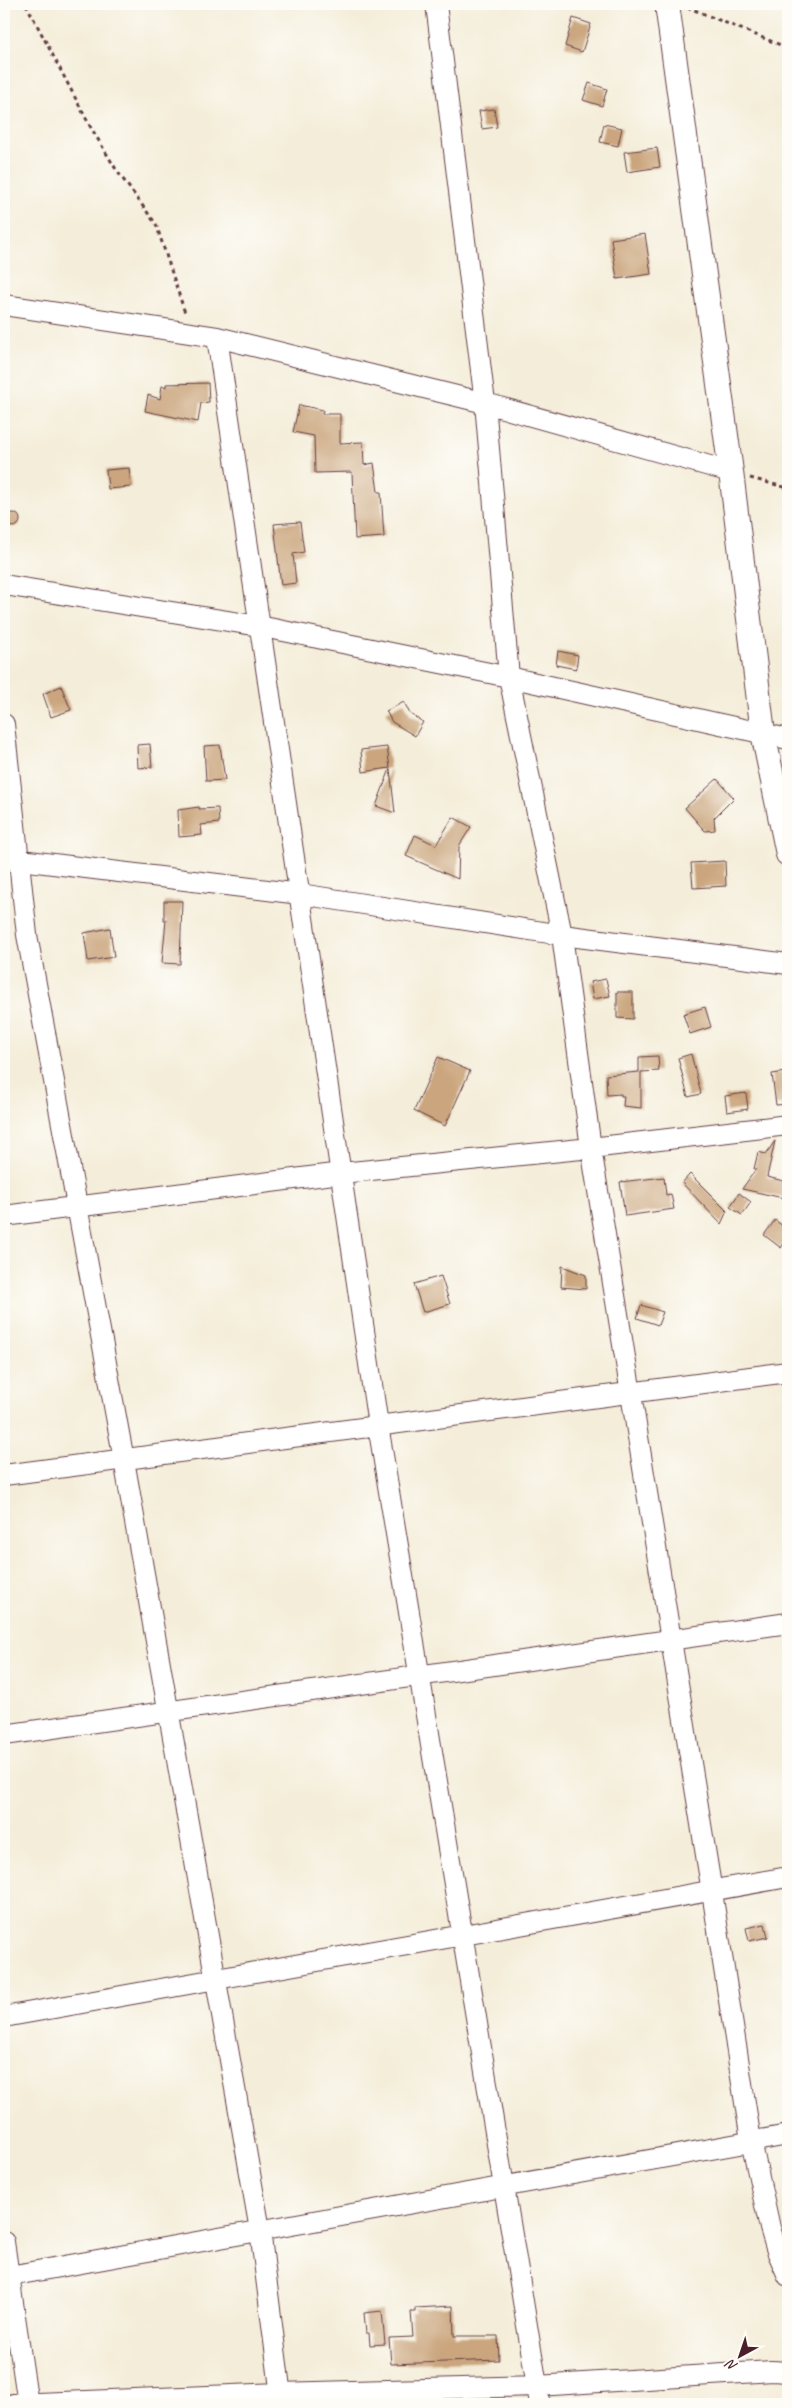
<svg xmlns="http://www.w3.org/2000/svg" width="792" height="2408" font-family="Caveat,sans-serif">
<style>
.building{fill:#caa57d}
.lines{fill:none;stroke-linecap:round;stroke-linejoin:round}
.minor-casing{stroke:#643e45;stroke-width:22}
.tertiary-casing{stroke:#643e45;stroke-width:26}
.path{stroke:#643e45;stroke-width:3;stroke-dasharray:4 4;stroke-linecap:butt}
.minor{stroke:#fff;stroke-width:20}
.tertiary{stroke:#fff;stroke-width:24}
</style>
<rect width="100%" height="100%" fill="#fdfcf7"/>
<filter id="ink" filterUnits="userSpaceOnUse"><feTurbulence type="fractalNoise" baseFrequency=".02" numOctaves="2"/><feDisplacementMap in="SourceGraphic" scale="10" xChannelSelector="R" yChannelSelector="G"/><feConvolveMatrix kernelMatrix="1 2 1 2 8 2 1 2 1" color-interpolation-filters="sRGB"/></filter>
<filter id="wash" filterUnits="userSpaceOnUse"><feTurbulence type="fractalNoise" baseFrequency=".0096" numOctaves="4" result="noise"/><feDisplacementMap in="SourceGraphic" scale="20" xChannelSelector="R" yChannelSelector="G"/><feGaussianBlur stdDeviation="1.12" result="paint"/><feColorMatrix in="noise" values="0 0 0 0 0 0 0 0 0 0 0 0 0 0 0 0 0 1.4 0 .05"/><feComposite in="paint" operator="in"/></filter>
<g filter="url(#wash)">
<rect width="100%" height="100%" fill="#f4edd9"/>
<g id="blocks">
<path class="building" d="M573,18L591,24L582,52L565,46Z
M589,83L607,89L602,106L583,100Z
M494,109L497,127L482,129L479,111Z
M604,124L622,128L618,146L600,142Z
M657,148L660,167L627,172L624,152Z
M645,234L651,274L617,279L611,239Z
M208,383L209,402L201,403L198,422L145,411L148,395L160,399L162,386L166,387V384Z
M299,405L323,410L322,414H340V443L363,442L364,465L374,463L378,492H381L384,537L355,539L352,472L315,473L314,436L293,432Z
M129,468L131,487L108,489L106,470Z
M6 520a7 7 0 1 1 14 0a7 7 0 1 1-14 0Z
M300,522L304,552L293,554L296,583L281,585L274,524Z
M558,651L578,655L576,669L556,665Z
M61,686L71,710L51,717L43,694Z
M404,702L410,714L423,722L415,736L392,722L386,711Z
M150,744L152,767L138,768L137,745Z
M220,745L225,780L206,781L204,746Z
M387,747L390,768L363,772L361,750Z
M390,769L395,813L376,806Z
M717,779L734,798L714,818L715,830L705,831L685,808Z
M199,807V809L218,808L219,823L201,825L202,835L179,837L178,810Z
M453,817L471,827L459,846L458,879L406,856L415,835L436,845Z
M725,861L726,886L693,888L691,863Z
M164,901H182L180,964L162,963L166,920H164Z
M110,928L114,957L88,961L84,933Z
M606,979L610,996L593,999L590,982Z
M617,992H633V1019L617,1018Z
M705,1007L711,1027L690,1034L683,1014Z
M691,1054L701,1094L688,1097L678,1058Z
M658,1056L659,1071L641,1072V1108L623,1106L624,1096H621V1094L607,1095L606,1075L639,1072V1057Z
M438,1057L470,1071L445,1126L414,1111Z
M786,1072L788,1104L776,1105L772,1074Z
M746,1093L748,1109L727,1112L725,1096Z
M775,1141L767,1177L788,1182V1199L742,1189L756,1169H754L758,1152L766,1154Z
M690,1174L727,1211L721,1224L682,1183Z
M664,1177L666,1195L671,1194L674,1209L625,1216L620,1182Z
M739,1193L751,1202L742,1215L730,1207Z
M775,1220L788,1230V1238L781,1248L764,1235Z
M562,1266L586,1275V1289L561,1287Z
M441,1276L450,1304L423,1312L414,1284Z
M641,1305L663,1312L658,1325L637,1318Z
M765,1924L768,1937L749,1941L746,1928Z
M453,2306L454,2336H498L499,2360L391,2364L389,2338L413,2337L411,2312H415V2308Z
M382,2311L385,2344L370,2345L369,2333H366L364,2313Z"/>
</g>
</g>
<g filter="url(#ink)">
<use href="#blocks" fill-opacity="0" stroke="#643e45" stroke-width="1"/>
<g class="lines">
<defs>
<path id="minor" d="M436,4L485,403L509,677L562,935L591,1148L712,1892L751,2141L770,2228L777,2251L788,2276
M4,305L217,337L485,403L731,472
M217,337L378,1425L540,2404
M4,585L259,626L509,677L788,739
M4,724L27,935L124,1460L260,2230L282,2404
M4,858L300,894L562,935L788,964
M4,1216L341,1173L591,1148L788,1125
M4,1475L788,1372
M4,1735L788,1623
M4,2017L788,1877
M4,2242L28,2404
M4,2277L788,2135
M13,2404L279,2393L537,2386L772,2371L788,2372"/>
<path id="tertiary" d="M667,4L731,472L763,733L788,854"/>
</defs>
<use href="#minor" class="minor-casing"/>
<use href="#tertiary" class="tertiary-casing"/>
<path class="path" d="M26,4L90,126L117,171L156,224L185,313
M687,7L788,48
M750,478L788,488"/>
<use href="#minor" class="minor"/>
<use href="#tertiary" class="tertiary"/>
</g>
</g>
<rect width="792" height="2408" fill="none" stroke="#fdfcf7" stroke-width="20"/>
<g transform="translate(740 2356) rotate(220)" stroke="#fdfcf7" stroke-width="4" paint-order="stroke">
<path d="M0-4L9 19L0 12L-9 19Z" fill="#4a1f2b"/>
<text y="-8" font-size="14" font-weight="bold" text-anchor="middle" fill="#4a1f2b">N</text>
</g>
</svg>
